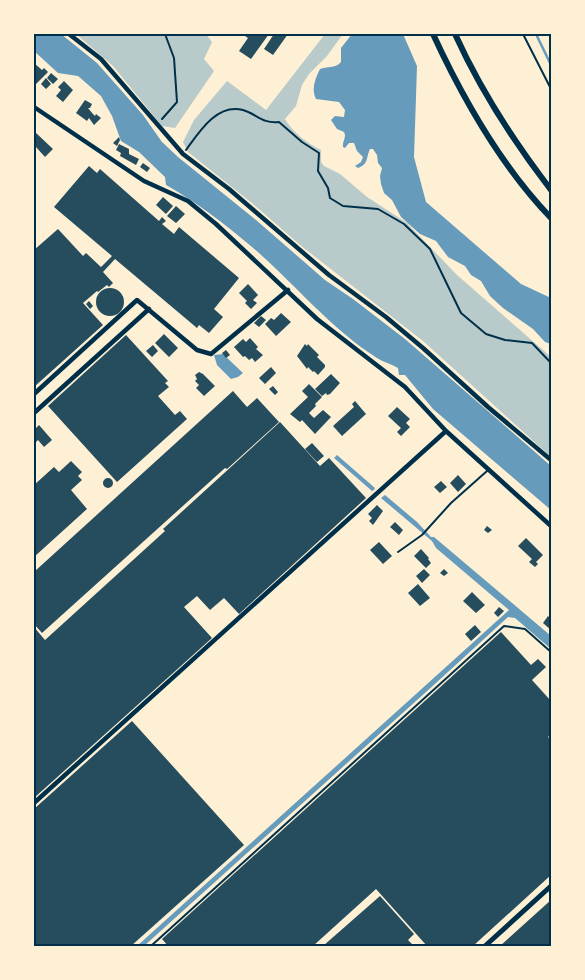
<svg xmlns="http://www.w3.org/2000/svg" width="585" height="980" font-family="Helvetica,sans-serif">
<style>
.green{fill:#b9caca}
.water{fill:#669bbc}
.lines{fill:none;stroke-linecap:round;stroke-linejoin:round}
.stream{stroke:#669bbc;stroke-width:2.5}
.building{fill:#264d5e}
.path{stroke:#003049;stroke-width:2}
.service{stroke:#003049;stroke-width:2}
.minor{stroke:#003049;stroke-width:4.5}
.tertiary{stroke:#003049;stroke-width:5}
.primary{stroke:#003049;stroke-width:6}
.neatline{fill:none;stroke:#003049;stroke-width:2}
</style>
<rect width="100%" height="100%" fill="#fdf0d5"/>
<path class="green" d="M76,34H206L212,42L204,59L214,71L175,128L162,126L113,66Z
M325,34H343L327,56L309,74L302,85L296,106L285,119C293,133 307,143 321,150V162L324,166L340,174L367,197L407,223L457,275L551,357V457L423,341L300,245L253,204L188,152L183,142L194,120L227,81L266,110Z"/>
<path class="water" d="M34,34H61L97,63L143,115L162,142L178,157L256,220L325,280L353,299L405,339L551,466V510L433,409L405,375H399L398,368C391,364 383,362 377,358C330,328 294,283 252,247C225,224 196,202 166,185L165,177L139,152L121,141L112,116L101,96L78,76L58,73L34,51Z
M352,34H403L417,66L414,157L426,202L521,284L551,298V344L545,342L533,329L503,308L490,296L481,281L471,275L465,266L448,257L436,241L420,234L401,217L392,200L384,193L381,184L380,176L382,168L378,163L377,155L373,149H370C366,157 369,164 358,168L355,166L361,162L363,157L357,151L354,143H349L345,148L343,147C342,141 347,138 344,132L337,129L331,120L335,116L344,117L345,110L339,102L316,99C311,89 315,79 320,69C327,66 335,69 341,62V48Z
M223,354L243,373L238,377L231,379L217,365L214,355Z
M337,455L375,488L374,490L372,491L334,458Z
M385,495L417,522L431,537H434L551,636V649L515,618L508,617L436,683L144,946H137L509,610L436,548L432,541L381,498Z"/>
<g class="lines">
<path class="stream" d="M536,34L551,65"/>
</g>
<path class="building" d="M242,34H269L251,59L239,51L248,38Z
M274,34H288L273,55L264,49Z
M34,63L42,70L44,68L48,72L35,85L34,84Z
M51,73L58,79L53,84L47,78Z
M46,78L51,84L46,89L41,84Z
M64,81L73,90L63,102L56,96L61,90L58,87Z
M85,100L92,104L90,108H88L93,114L95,116L96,114L101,118L94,125L89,118L87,121L76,113Z
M35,132L53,149L45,157L36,147L34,148V133Z
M119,137L120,140L117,146L113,143Z
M119,144L129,149V154L139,159L136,165L120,156L121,153L116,150Z
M143,163L150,168L147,172L140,167Z
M89,166L97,173L100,169L159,221L162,217L166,221L162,224L174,234L179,227L239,278L214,309L223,317L209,333L199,325L197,328L115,259L103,272L113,283L109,287L107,285L98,292L97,291L83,303L103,325L34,387V250L58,229L83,256L86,253L101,267L112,256L54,207Z
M163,197L173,206L166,214L156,205Z
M176,206L185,214L176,223L167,216Z
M248,284L258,295L253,300L257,303L251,309L245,303L247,301L239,293Z
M96 302a14 14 0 1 1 28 0a14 14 0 1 1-28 0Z
M89,301L93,306L90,309L86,304Z
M281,313L291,322L276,336L265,324L271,318L274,320Z
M261,316L266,320L259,327L254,323Z
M164,334L178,348L169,357L155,343Z
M126,335L168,381L165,383L169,387L158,396L175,415L180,411L187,419L117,482L48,406Z
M250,338L258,347L256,349L263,355L255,362L252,358L249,360L245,356L243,357L234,347L243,339L246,342Z
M305,344L307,346L308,344L319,355L317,357L325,365V367L318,375L314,371L313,372L308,367L307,369L297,356Z
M153,345L158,351L152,357L146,351Z
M226,350L230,355L226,358L222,353Z
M271,367L276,373L265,384L259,378Z
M199,372L203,374L215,386L204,396L196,388L199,385L195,381L197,379L195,375Z
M331,374L340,383L330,394L327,395L326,393L322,396L315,389Z
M309,384L322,397L315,404L316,406L309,413L314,418L323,410L331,417L315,434L302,420L300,422L290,414L308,397L302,391Z
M273,386L278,392L275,395L269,389Z
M233,391L247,407L257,398L279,422L227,469L225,468L42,633L34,624V572Z
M355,401L366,414L342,436L333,426L354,407L352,404Z
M397,407L410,419L406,423L410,427L401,436L397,432L401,428L388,416Z
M280,422L320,466L329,458L366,498L239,614L224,598L210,610L197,596L184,607L212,638L34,798V627L45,640L165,531L163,529Z
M39,425L52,440L44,447L38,440L35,443L34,441V430Z
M312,443L324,456L317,462L305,449Z
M71,461L82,472L78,476L82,480L71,490L87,509L34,557V485L54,467L59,472Z
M458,475L466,484L458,492L450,483Z
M103 483a5 5 0 1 1 10 0a5 5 0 1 1-10 0Z
M441,481L447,487L440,493L434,487Z
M377,505L383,511L373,525L369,521L372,518L368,514Z
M395,522L403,530L399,535L390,527Z
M487,526L492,530L488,533L484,530Z
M526,538L543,555L536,562L538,564L535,567L529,562L532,559L518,546Z
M379,542L392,556L383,564L370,550Z
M421,549L429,558L428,559L431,563L426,568L414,556Z
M424,569L430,575L422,583L416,576Z
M444,569L448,573L444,576L440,573Z
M418,584L430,598L420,606L408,593Z
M472,592L485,605L476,613L463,601Z
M499,607L504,611L498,617L494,613Z
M548,616L551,619V630L543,623Z
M475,625L481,632L471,641L465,634Z
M501,632L531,665L538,659L546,667L532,680L551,701V734L548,737L551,740V875L473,946H427L376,889L313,946H168L162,939Z
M132,721L244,845L131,946H34V809Z
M380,896L414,934L408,940L414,946H323Z
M551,900V946H500Z"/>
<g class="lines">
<path class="path" d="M162,119L177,102L174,58L165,34
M186,150C199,132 217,103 243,110C257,114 262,124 279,122L302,142L319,153L318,171L328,188L330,198L343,206L378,209L404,224L430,249L461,313L486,334L505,340L532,343L551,363"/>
<path class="service" d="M523,34L551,89
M398,552L422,535L451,503L487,471
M151,946L504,626L525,629L551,652"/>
<path class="minor" d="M69,34L101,59L183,154L229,189L329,275L386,317L423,348L488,407L551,460
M34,107L144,181L188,201L216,224L317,319L405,387L446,431L551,526
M34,394L137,300L197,350L211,354L288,290
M34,413L149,309
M34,803L446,431"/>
<path class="tertiary" d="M485,946L551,886"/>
<path class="primary" d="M433,34C463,99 501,166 551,218
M455,34C480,89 514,142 551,190"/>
</g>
<rect width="585" height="980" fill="none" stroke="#fdf0d5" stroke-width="70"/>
<rect x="35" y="35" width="515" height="910" class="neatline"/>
</svg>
